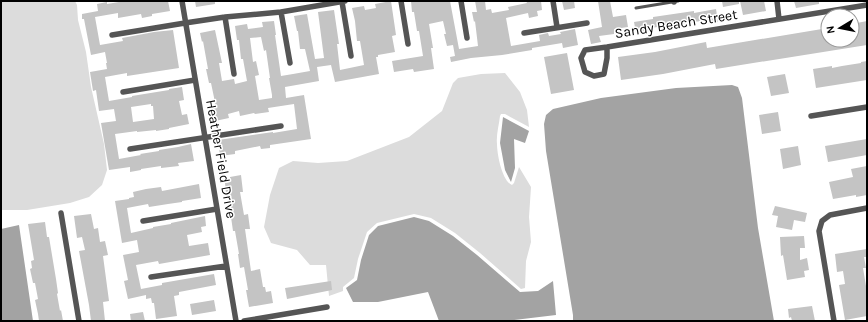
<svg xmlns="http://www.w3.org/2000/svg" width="868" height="322" font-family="Karla,sans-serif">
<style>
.green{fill:#dcdcdc}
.water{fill:#a3a3a3}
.building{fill:#c4c4c4;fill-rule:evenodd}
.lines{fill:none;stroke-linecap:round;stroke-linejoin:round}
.lane{stroke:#555;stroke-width:3}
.street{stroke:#555;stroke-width:5.5}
.labels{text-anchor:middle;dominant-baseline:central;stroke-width:3;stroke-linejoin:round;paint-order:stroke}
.street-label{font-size:14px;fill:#000;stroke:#fff}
</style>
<rect width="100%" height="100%" fill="#fff"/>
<path class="green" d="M1,1H75L77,5L78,20L86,52L91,87L104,144L107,170L102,185L89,197L70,203L27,210H1Z
M505,73L520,92L527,110L529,127L505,114H501L500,116C499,125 496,135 497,144C497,154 502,181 512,185L514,183L519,167L531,187L529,217L531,242L526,261L525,288L521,289L480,253L455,233L431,218L414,214L377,223L367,232L358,259L354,278L343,287V291L329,296L326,265H310L297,250L271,243L264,227L270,195L279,168L293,161L318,163L347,161L409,137L442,111L453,83L458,78L481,74Z"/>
<path class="water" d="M732,85L738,87L742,98L758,228L774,321H573V315L546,151L544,124L546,115L553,109L601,98L676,88Z
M503,117L529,131L525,143L514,139L515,168L511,182L505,170L500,143Z
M414,217L429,221L453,236L477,255L520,292L538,291L553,281L556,315L506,321H439L428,292L378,302H353L346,288L357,280L361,260L369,235L378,226Z
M19,225L33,321H1V229Z"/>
<path class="building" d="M125,1H168L170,11L152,14V16L142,18L141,14L118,18V13L95,17L100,45L123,41L122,38L154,32L173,30L179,68L127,76V73L105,77L109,101L132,97V96L169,90V89L182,87L184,100L179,101L182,115L187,114L189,124L169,128V129L156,131V130L137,132V131L115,134L119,159L141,155L140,154L159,151V150L178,147L191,144L194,161L178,163L179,166L161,168V166L141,169V170L130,172V167L109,170L101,123L116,121L114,109L99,111L96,90L93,91L90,72L107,69L106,63H107L105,52L91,55L84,19H82V14L98,11L97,4L107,2V4ZM151,104V106H153L154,119L133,122L131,107Z
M195,1H215V4L196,7Z
M391,1L396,35L392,36L395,52L378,55V57H376L379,74L335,82L331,65L317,67L319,81L285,87L286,98L304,95L311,139L270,145V148L261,149L260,146L235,151V154L220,156L218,140L273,132V133L297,129L294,104L268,108L269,112L255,114L254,113L240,116L239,111L228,114L229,118L215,121L213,107H216L211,83H209L206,69H208L203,41L202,42L200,33L215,30L222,63H219L222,81L234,79L235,84L247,81L243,59H241L239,40H237L235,26L247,24L248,29L263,27L262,22L274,21L276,35H275L281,76L293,74L310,71L305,49H300L298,31H297L294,16L307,14L315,59L324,58L318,12L334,10L339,44H337L340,70L364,65L360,41H357L355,21L352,8L364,6L365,10L376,8L375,4ZM261,37L264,51L266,50L270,78H269L272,95V98L259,100L255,76L259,75L256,61L253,62L250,38Z
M411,1H450L459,49L478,46L475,21L474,22L472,12H477L475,1H485L486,10L491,9L492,13L509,10L508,7L527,3L526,1H541L542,10L537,11L538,16L529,18L528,13L506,18L511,46L540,41L539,35L548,33L549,36L561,34L560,32L575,29L578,45L563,48L562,43L532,48V50L502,55L471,58L451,62L450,57L455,56L453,45L447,46L444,34H446L443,21L429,24L433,48H431L434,69L414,72L413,69L394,72L392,61L423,56L419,31H417L414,12H412Z
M562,1H574L575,8L564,10Z
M598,1H610L613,17L626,15L628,27L614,29V34L599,36L601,42L591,44L588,30L602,27Z
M722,1H739V4L723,7Z
M740,1H764L766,11L743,15Z
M794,1H819V4L796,8Z
M716,9L718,22L709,24L708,20L673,25L650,28V31L636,33L634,22L653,19V17L694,11V13Z
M867,21V45L716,69L715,64L663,74L621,80L618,57L655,52L706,42L707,48L828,28V40H852V24Z
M567,53L574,90L551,94L544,57Z
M867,61V80L816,88L813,69L832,66V68L842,66L861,63V62Z
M785,74L789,93L771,96L767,77Z
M778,112L781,131L762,134L759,115Z
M867,139V155L828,162L825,146Z
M798,146L801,165L783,169L780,149Z
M867,166V195L856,197V195L833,199L829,182L853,177L851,169Z
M241,175L243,192H240L244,215L248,214L250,229H245L251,271L260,269L263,287H265L266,292L271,291L273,303L249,307L246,290H248L244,267L240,268L238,254H239L235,231H233L231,217H232L229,194H226L225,183L230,182V177Z
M199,184L201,198L182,201V202L168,204L149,207L148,204L127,208L131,233L153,228V227L171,224V223L205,216L206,226L201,227L202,232L187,235L189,246L208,243L210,255L159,264L158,261L136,265L141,289L162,285V283L214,274L216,285L179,292V295L174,296L177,316L156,319L154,303H152L151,298L146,299V295L128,299L124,281L128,280L123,255L139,252L137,240L122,243L115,201L129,199V198L134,197L133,192L146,189L161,187L162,191Z
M775,206L807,213L805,222L794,220L792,230L776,227L778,216L772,215Z
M91,214L94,229L98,228L100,242L105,241L108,255L103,256L109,301L103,302L105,321H91L89,305L79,251L85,250L82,237L77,238L74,216Z
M45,222L47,237H49L56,279L58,293L57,294L60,311L61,310L63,321H39L38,314L35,300L38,299L35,283H33L30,269L32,268L31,261L34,260L28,224Z
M804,236L805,248H800V260L807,258L809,270L804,271L805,277L787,280L783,255L781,256L780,237Z
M867,249V257H864L866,268H863L867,292V316L845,320L839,285L845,284L843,271L837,272L835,254Z
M331,281L332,290L287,299L285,288Z
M214,300L216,311L192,315L190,304Z
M812,306L815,321H792L791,317L789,318L788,309Z
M143,312L145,321H131L130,314Z"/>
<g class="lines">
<path class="lane" d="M636,8L678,1"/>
<path class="street" d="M182,1L236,321
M401,1L408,44
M461,1L467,38
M553,1L557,27
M674,1V2
M777,1L779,19
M342,2L351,56
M281,12L290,63
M225,17L234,74
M524,33L587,23
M112,35L185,23L225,17L281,12L345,1
M607,47V58L604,74L594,76L585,72L581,58L585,50L607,47L867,5
M123,92L195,80
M811,116L867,107
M130,149L281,126
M61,213L79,321
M143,221L217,209
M151,277L226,266
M244,321L327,307
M834,321L819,231L822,221L830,215L867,208"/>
</g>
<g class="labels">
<g class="street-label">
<text transform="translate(676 24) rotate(-9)">Sandy Beach Street</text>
<text transform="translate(221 159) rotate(80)">Heather Field Drive</text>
</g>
</g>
<rect width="868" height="322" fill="none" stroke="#000000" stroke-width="4"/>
<g transform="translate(840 28) rotate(260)"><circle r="19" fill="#ffffff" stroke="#999999"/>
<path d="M0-3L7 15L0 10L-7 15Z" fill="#000000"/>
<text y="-6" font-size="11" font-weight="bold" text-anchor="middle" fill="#000000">N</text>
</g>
</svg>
